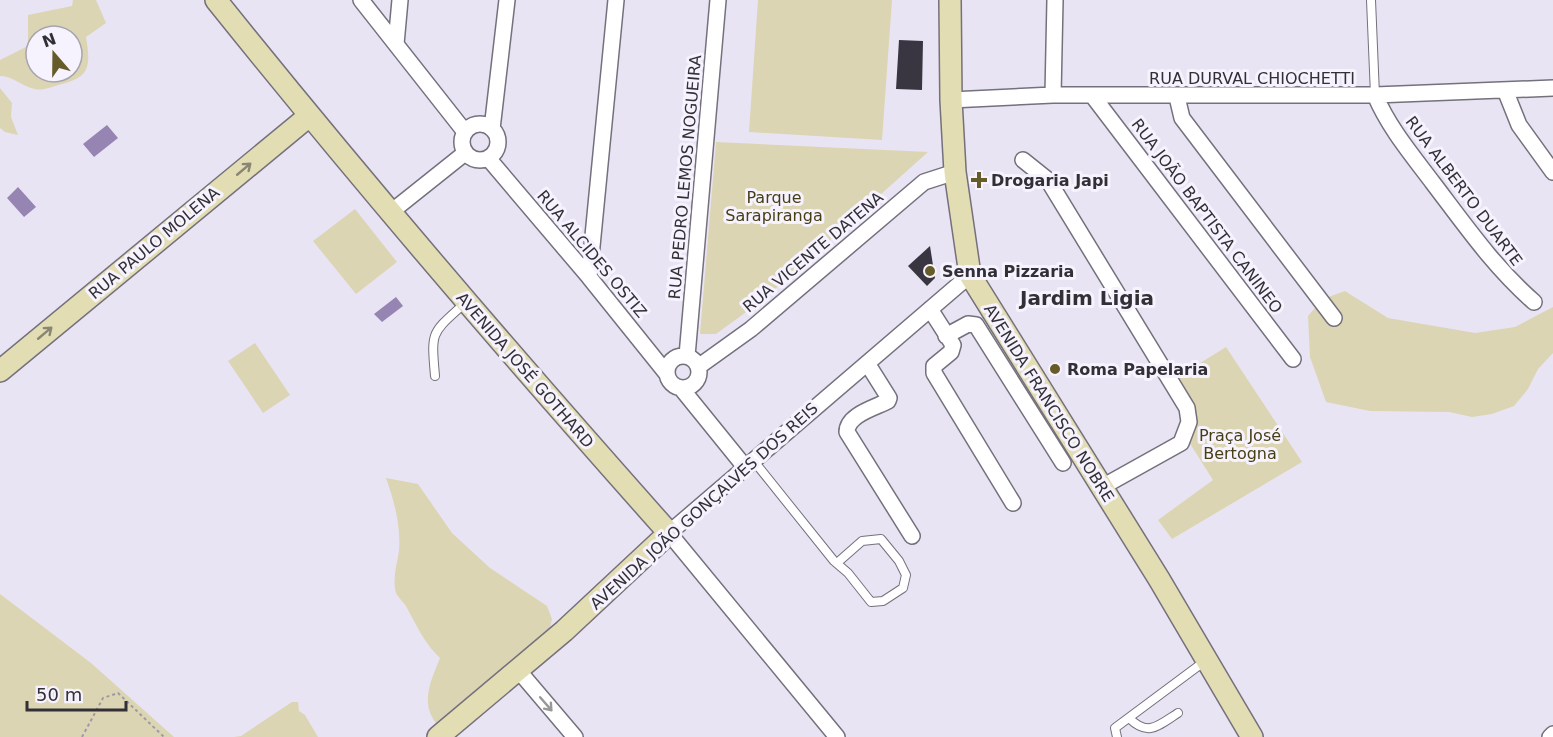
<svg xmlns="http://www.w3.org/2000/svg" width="1553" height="737" font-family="'DejaVu Sans',sans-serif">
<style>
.green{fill:#dbd5b3;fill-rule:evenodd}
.water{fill:#9684b3}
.building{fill:#3a3641}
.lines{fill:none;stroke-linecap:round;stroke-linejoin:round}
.lane-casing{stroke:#74707c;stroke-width:10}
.street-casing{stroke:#74707c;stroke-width:18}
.secondary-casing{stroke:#74707c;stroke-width:24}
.path{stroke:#9d9aa5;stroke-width:2;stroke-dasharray:3 3;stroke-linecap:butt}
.lane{stroke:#fff;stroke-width:8}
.street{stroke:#fff;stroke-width:15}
.secondary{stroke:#e3ddb3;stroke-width:21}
.oneway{stroke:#8a8674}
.oneway2{stroke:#98989a}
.poi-dot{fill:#665c29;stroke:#f6f2fe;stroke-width:2}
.labels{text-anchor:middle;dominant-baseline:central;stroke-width:6;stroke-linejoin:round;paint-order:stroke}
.street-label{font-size:16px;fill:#323036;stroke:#f6f2fe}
.poi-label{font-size:16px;font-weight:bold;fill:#323036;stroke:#f6f2fe;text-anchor:start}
.park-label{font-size:16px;fill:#473f14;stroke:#f6f2fe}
.quarter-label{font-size:20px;font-weight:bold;fill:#323036;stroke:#f6f2fe}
</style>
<rect width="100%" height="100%" fill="#e9e4f3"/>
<path class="green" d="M73,0H96L106,23L86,37C91,67 90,78 58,85C51,87 42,91 35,89C23,87 11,75 0,76V60L28,46V15L72,6ZM36,36H72V72H36Z
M758,0H892L882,140L749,132Z
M0,82V88L12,103L11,117L18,135L5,132L0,128Z
M716,142L928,152L764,299L716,334H700Z
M355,209L397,262L356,294L313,241Z
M1345,291L1388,318L1475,333L1515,327L1553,307V353L1538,369L1528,389L1514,406L1492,414L1472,417L1449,412L1370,411L1326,402L1310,357L1308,316L1323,299Z
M255,343L290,395L263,413L228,361Z
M1226,347L1302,462L1172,539L1158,520L1213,480L1189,442C1202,418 1191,399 1176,378Z
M386,478L418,484L452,533L490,568L547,606L552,619L548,638L447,721L436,723C420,703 431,680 440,658C424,643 417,626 407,608C404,602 398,598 396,593C392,578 397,565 399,551C401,525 394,501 386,478Z
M0,594L91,663L174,737H0Z
M292,702H298L299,711L305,715L318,737H234L241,736Z"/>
<path class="water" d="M107,125L118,138L94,157L83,144Z
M18,187L36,207L24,217L7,198Z
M396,297L403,306L382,322L374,314Z"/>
<path class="building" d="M899,40L923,41L922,90L896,89Z
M930,246L935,278L927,286L908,266Z"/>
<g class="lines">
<defs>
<path id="lane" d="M1371,0L1375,95
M435,376C431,330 431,334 465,303
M753,460L834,561L848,573L871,602L883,601L903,588L906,575L899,561L881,539L862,541L837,563
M1129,718C1148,737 1158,726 1178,713
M1117,737L1115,728L1205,661"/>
<path id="street" d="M361,0L465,132
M396,44L400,0
M1505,90L1519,125L1553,172
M1053,95L1055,0
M1092,95L1293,359
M1375,95C1389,128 1412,155 1433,183C1465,225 1494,267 1534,302
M1177,97L1182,118L1334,318
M951,100L1053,95H1375L1553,88
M462 142a18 18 0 1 1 36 0a18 18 0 1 1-36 0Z
M492,129L507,0
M488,158L589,277L667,374
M1023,160L1048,180L1187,408L1189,422L1181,443L1102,487
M391,212L465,153
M589,277L616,0
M930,309L953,345L951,352L934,366V373L1013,503
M946,336L968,324L976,325L1063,463
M687,356L718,0
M667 372a16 16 0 1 1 32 0a16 16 0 1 1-32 0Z
M867,363L889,398L888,401C874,408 847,415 847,432L912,536
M698,367L751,329L924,182L955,172
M681,388L745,467
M518,670L575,737
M837,737L669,533L970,275
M1550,737L1553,734"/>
<path id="secondary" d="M216,0C362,182 514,359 669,533L564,631L438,737
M950,0L951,100L955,172L970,275L1159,579L1252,737
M0,371L309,116"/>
</defs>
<use href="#lane" class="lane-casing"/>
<use href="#street" class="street-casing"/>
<use href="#secondary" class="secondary-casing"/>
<path class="path" d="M82,737L103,698L118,693L164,737"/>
<use href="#lane" class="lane"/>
<use href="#street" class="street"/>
<use href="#secondary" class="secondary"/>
</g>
<defs><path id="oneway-shaft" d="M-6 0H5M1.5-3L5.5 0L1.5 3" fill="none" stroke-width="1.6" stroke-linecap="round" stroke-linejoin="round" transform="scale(1.5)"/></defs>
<g class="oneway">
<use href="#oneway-shaft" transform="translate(244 169) rotate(-40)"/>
<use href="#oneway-shaft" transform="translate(45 333) rotate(-40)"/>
</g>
<use class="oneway2" href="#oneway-shaft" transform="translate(546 704) rotate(49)"/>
<g class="poi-dot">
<path d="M976 171h6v6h6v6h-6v6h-6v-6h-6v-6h6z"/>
<circle cx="930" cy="271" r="6"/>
<circle cx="1055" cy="369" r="6"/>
</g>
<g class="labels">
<g class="street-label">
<text x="1252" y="78">RUA DURVAL CHIOCHETTI</text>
<text transform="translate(685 177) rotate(-85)">RUA PEDRO LEMOS NOGUEIRA</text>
<text transform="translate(1464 191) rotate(53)">RUA ALBERTO DUARTE</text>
<text transform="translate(1207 216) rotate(53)">RUA JOÃO BAPTISTA CANINEO</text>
<text transform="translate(154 243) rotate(-40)">RUA PAULO MOLENA</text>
<text transform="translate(813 252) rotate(-40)">RUA VICENTE DATENA</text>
<text transform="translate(592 254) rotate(50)">RUA ALCIDES OSTIZ</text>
<text transform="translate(525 370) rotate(49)">AVENIDA JOSÉ GOTHARD</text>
<text transform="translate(1049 403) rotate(58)">AVENIDA FRANCISCO NOBRE</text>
<text transform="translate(704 506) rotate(-42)">AVENIDA JOÃO GONÇALVES DOS REIS</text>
</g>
<g class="poi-label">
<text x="991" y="180">Drogaria Japi</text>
<text x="942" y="271">Senna Pizzaria</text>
<text x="1067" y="369">Roma Papelaria</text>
</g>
<g class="park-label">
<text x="774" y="197">Parque<tspan x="774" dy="18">Sarapiranga</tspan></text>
<text x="1240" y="435">Praça José<tspan x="1240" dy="18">Bertogna</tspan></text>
</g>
<g class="quarter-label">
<text x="1087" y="298">Jardim Ligia</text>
</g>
</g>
<g transform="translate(54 54) rotate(340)"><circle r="28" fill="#f6f2fe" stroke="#a8a4ae" stroke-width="1.5"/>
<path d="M0-4.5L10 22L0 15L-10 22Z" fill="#665c29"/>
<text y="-9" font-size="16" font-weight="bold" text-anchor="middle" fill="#323036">N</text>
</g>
<path d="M27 701v9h99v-9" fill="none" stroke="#323036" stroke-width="3"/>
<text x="36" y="701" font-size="18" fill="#323036" stroke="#f6f2fe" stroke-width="4.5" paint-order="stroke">50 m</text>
</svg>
